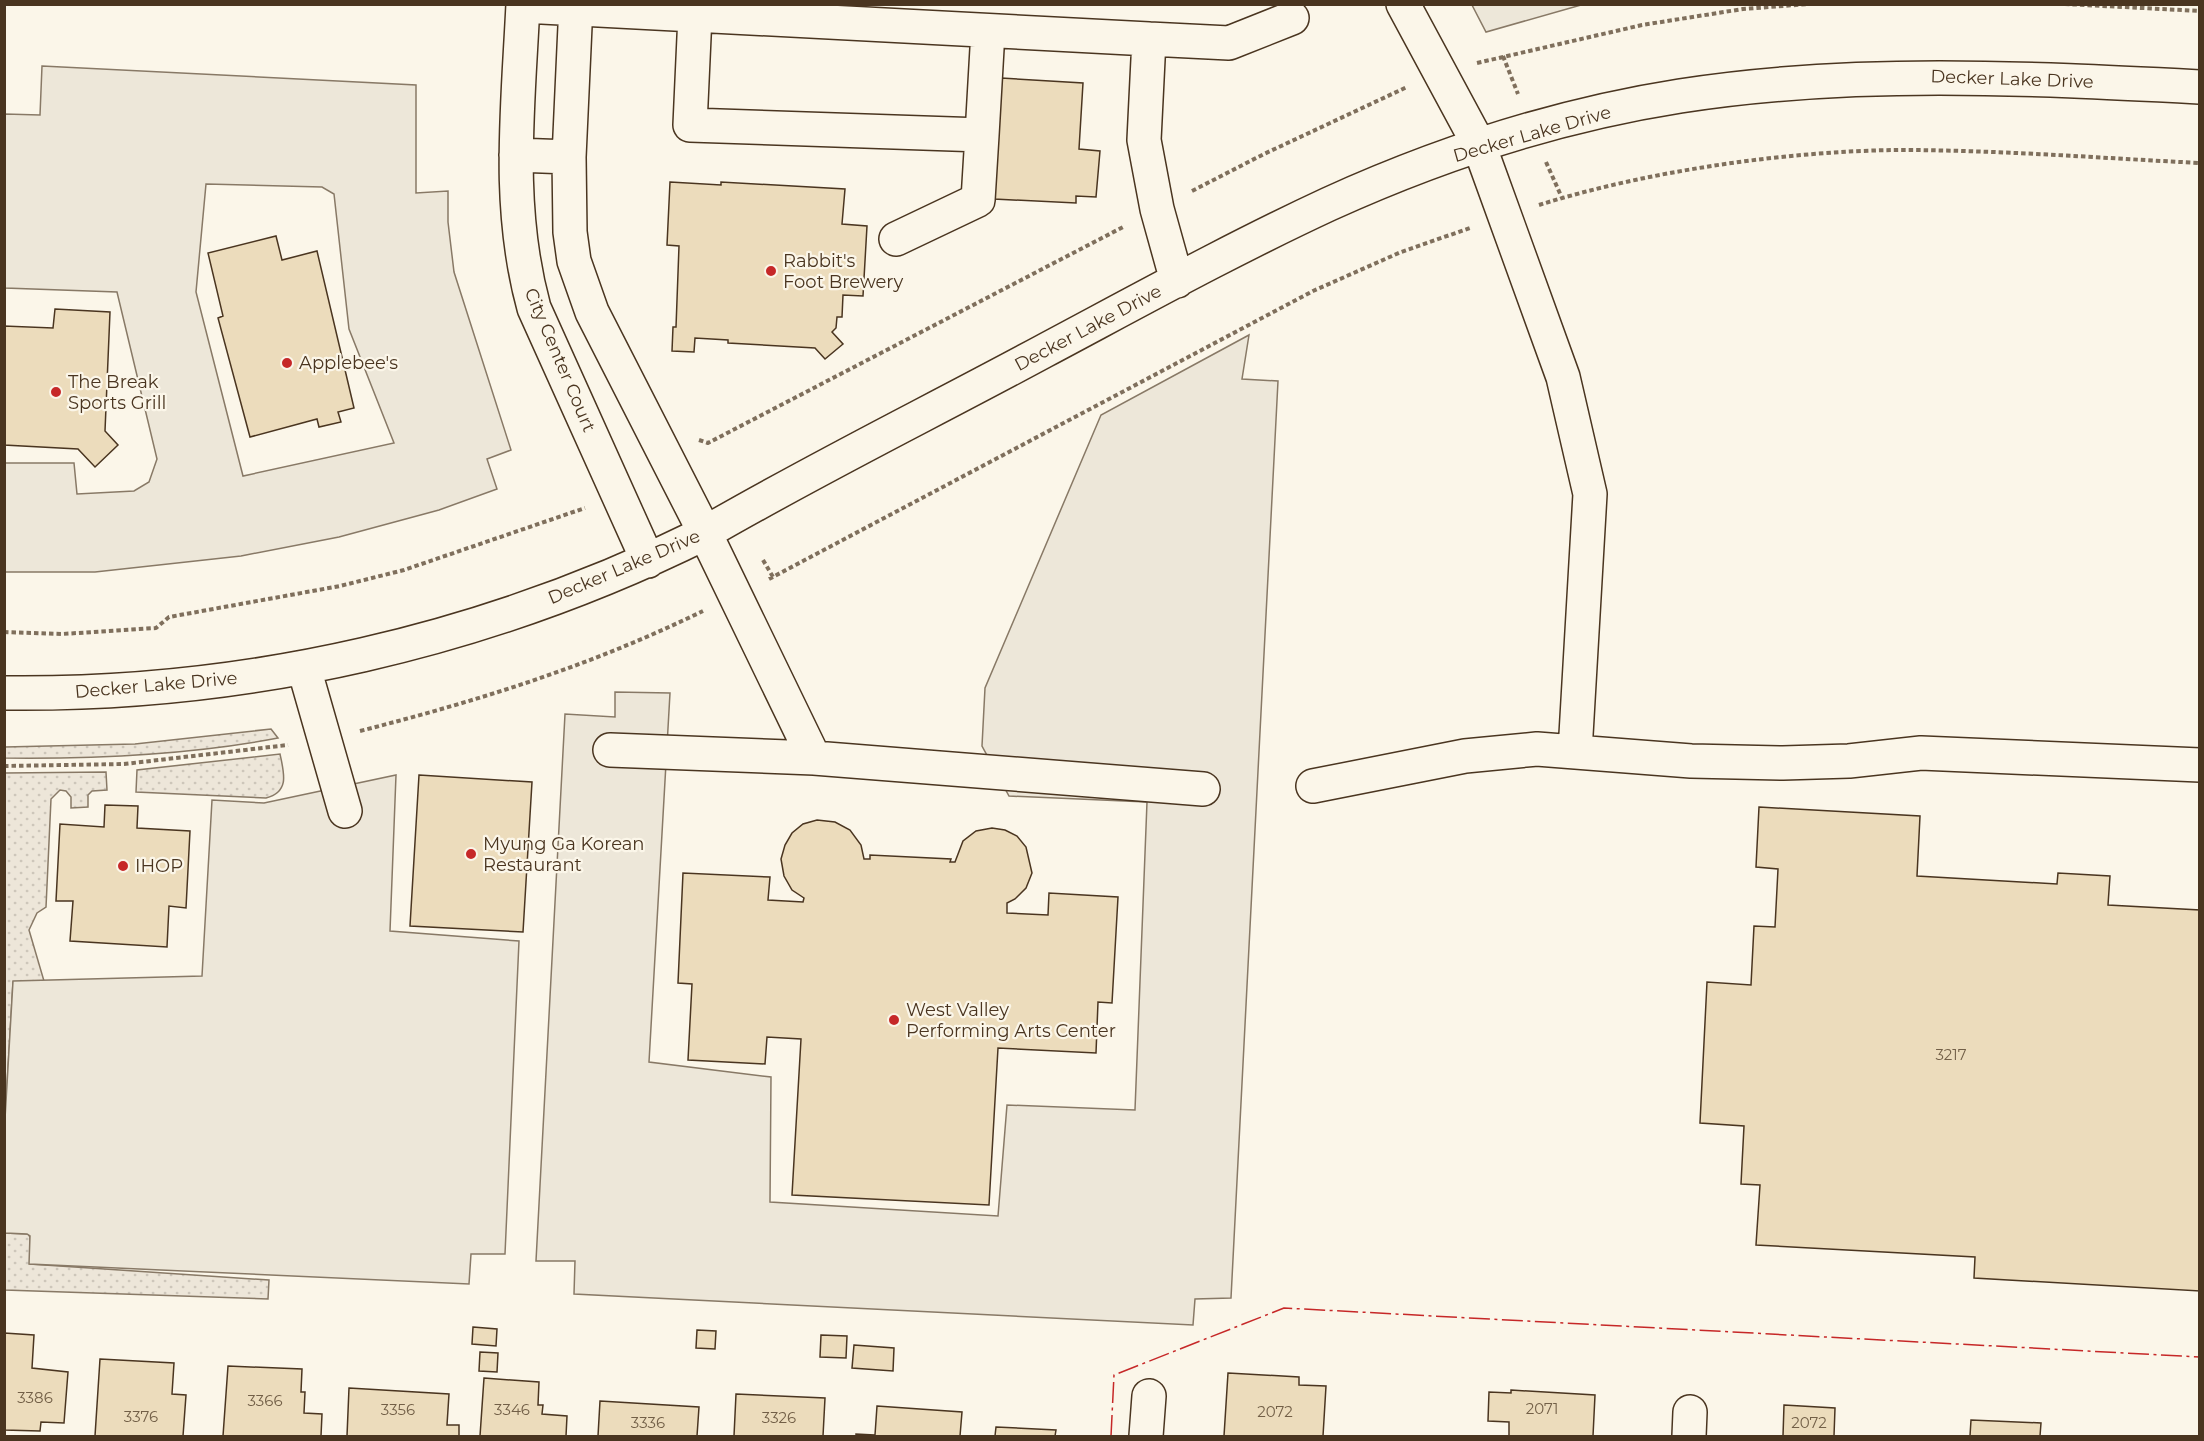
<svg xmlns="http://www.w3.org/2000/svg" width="2204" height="1441" font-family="Montserrat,sans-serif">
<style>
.grass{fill:url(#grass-dots);stroke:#887966;stroke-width:1.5}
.parking{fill:#ede7d9;stroke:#887966;stroke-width:1.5;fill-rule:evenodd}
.building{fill:#ecdcbc;stroke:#4a3520;stroke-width:1.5}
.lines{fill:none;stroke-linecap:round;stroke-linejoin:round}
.minor-casing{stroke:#4a3520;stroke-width:36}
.path{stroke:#7f6f5c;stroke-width:4;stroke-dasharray:4.5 3;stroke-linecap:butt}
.minor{stroke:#fbf6e9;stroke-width:33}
.power{stroke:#c62828;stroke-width:1.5;stroke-dasharray:21 4.5 3 4.5;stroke-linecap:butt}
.poi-dot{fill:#c62828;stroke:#fbf6e9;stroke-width:2}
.labels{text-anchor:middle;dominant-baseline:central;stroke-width:4.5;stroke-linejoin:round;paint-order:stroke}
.number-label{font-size:15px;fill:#725f47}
.street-label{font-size:18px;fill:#4a3520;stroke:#fbf6e9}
.poi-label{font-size:18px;fill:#4a3520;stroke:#fbf6e9;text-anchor:start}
</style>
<defs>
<pattern id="grass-dots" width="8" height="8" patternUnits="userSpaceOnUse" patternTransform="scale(1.5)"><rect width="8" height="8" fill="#ede6d9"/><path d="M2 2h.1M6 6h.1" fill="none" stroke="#cdc6ba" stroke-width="1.8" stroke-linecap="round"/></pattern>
</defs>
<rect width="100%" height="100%" fill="#fbf6e9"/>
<path class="grass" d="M271,729L278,738C189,755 95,759 5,758V747L135,744Z
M280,754C284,773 290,792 266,798L136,792L137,770Z
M106,772L107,790L92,791L88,795V807L71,808V797L66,791L60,790L51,799L46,907L37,913L29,930L44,981L13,982L5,1119V773Z
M4,1233L28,1234L30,1237V1264L269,1280L268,1299L5,1290Z"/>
<path class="parking" d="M1472,5H1581L1486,32Z
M42,66L416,85V193L448,191V222L454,272L511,450L487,459L497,489L439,510L339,537L241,556L95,572H5V463H74L77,494L134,491L149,482L157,459L117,292L5,288V114L40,115ZM206,184L322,187L334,194L349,329L394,443L243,476L196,292Z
M1249,335L1242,379L1278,381L1231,1298L1195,1299L1193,1325L574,1294L575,1261H536L565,714L615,717V692L670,693L649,1062L771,1077L770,1202L998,1216L1007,1105L1135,1110L1147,802L1009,796L982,746L985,688L1101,415Z
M396,775L390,931L519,941L505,1254H471L469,1284L29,1264L30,1236L27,1234L5,1233V1119L13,981L202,976L212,800L264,803Z"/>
<path class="building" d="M1001,78L1083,83L1079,149L1100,151L1096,197L1076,196V203L994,199Z
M670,182L721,185V182L845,189L842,224L867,226L863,296L843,295L842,317H837L836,328L832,332L843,344L825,359L815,348L728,343V340L695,338L694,352L672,351L673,327H676L679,246L667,245Z
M276,236L282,260L317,251L354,408L338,412L341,422L319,427L317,419L250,437L218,318L223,316L208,253Z
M55,309L110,312L105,431L118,445L95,467L78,449L4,445V326L53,328Z
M419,775L532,782L523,932L410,926Z
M105,805L138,806L137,828L190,831L186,908L169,906L167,947L70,941L73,901H56L60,824L104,827Z
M1759,807L1920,816L1917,876L2057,884L2058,873L2110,876L2108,905L2200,910V1291L1974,1278L1975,1257L1756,1245L1760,1185L1741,1184L1744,1126L1700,1123L1707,982L1751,985L1754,926L1775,927L1778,869L1756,867Z
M817,820L835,822L850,830L861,845L864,859H870V855L951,859L950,862H955L963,841L976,831L992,828L1005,830L1017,836L1026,847L1032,873L1026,888L1015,899L1007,903V913L1048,915L1049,893L1118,897L1112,1003L1098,1002L1096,1053L998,1048L989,1205L792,1195L801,1039L767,1037L765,1064L688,1060L692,984L678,983L683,873L770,877L768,900L803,902L804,898L792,890L784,876L781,859L785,845L792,833L803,824Z
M473,1327L497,1329L496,1346L472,1344Z
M697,1330L716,1331L715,1349L696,1348Z
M4,1333L34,1335L32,1368L68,1372L64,1423L41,1422L40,1431L4,1430Z
M821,1335L847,1336L846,1358L820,1357Z
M854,1345L894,1348L893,1371L852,1368Z
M480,1352L498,1353L497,1372L479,1371Z
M100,1359L174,1363L172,1394L186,1395L183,1436H95Z
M228,1366L302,1369L301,1392H305L304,1413L322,1414L321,1436H223Z
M1228,1373L1299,1377V1385L1326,1386L1323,1436H1224Z
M484,1378L539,1382L538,1405H543L542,1414L567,1416L566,1436H480Z
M349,1388L449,1394L447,1425H459V1436H347Z
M1511,1390L1595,1395L1593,1436H1509V1422L1488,1421L1489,1392L1511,1393Z
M736,1394L825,1398L823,1436H734Z
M600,1401L699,1407L697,1436H598Z
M1784,1405L1835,1408L1834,1436H1783Z
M877,1406L962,1412L960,1436H856V1434L875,1435Z
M1971,1420L2041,1423L2040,1436H1970Z
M996,1427L1056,1430L1055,1436H995Z"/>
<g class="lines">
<defs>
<path id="minor" d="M523,4C518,109 506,206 534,308L648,561
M576,4L569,157L570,232L574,261L592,312L705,533L814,758
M1403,4L1479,145L1563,377L1590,494L1575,752
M523,6L1149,39L1144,140L1157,209L1177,281
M695,15L690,125L982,135L978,200L896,239
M1149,39L1229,43L1292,18
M982,135L988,31
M516,155L569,157
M304,668L345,811
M4,693C247,696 487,641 705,533C815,469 931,412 1044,351C1138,301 1232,249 1329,204C1439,154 1559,115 1680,96C1853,69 2026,78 2200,87
M610,750L814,758L1203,789
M1313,786L1465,756L1537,749L1691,761L1783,763L1849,761L1921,753L2200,765
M1146,1436L1149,1396
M1689,1436L1690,1412"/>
</defs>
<use href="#minor" class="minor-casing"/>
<path class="path" d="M2065,4L2200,11
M1503,56L1518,94
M1477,63L1642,25L1743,9L1809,4
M1546,162L1562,198
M1192,191L1264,154L1407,87
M1539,205C1647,171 1786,151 1899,150C1999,150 2099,158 2200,163
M699,440L708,443L1125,226
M763,560L773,577
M769,579L1313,291L1401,252L1470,228
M4,632L62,634L156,628L169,617L340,586L404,570L585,508
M360,731C481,700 590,666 703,611
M4,766L124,764L288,745"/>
<use href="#minor" class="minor"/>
<path class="power" d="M1111,1436L1114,1375L1284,1308L2200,1357"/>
</g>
<g class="poi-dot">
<circle cx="771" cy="271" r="6"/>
<circle cx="287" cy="363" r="6"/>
<circle cx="56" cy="392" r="6"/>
<circle cx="471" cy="854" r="6"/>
<circle cx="123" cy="866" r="6"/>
<circle cx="894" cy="1020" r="6"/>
</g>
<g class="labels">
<g class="number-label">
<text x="1951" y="1054">3217</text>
<text x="35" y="1397">3386</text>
<text x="265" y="1400">3366</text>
<text x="1542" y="1408">2071</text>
<text x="398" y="1409">3356</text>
<text x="512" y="1409">3346</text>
<text x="1275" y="1411">2072</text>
<text x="141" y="1416">3376</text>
<text x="779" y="1417">3326</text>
<text x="648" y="1422">3336</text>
<text x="1809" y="1422">2072</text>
</g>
<g class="street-label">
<text transform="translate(2012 79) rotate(2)">Decker Lake Drive</text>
<text transform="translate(1532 134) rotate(-16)">Decker Lake Drive</text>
<text transform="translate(1088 328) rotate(-28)">Decker Lake Drive</text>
<text transform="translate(560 360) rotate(67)">City Center Court</text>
<text transform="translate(624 567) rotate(-23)">Decker Lake Drive</text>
<text transform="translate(156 685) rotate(-5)">Decker Lake Drive</text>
</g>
<g class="poi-label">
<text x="783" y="261">Rabbit's<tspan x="783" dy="21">Foot Brewery</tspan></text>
<text x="299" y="363">Applebee's</text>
<text x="68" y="382">The Break<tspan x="68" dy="21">Sports Grill</tspan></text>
<text x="483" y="844">Myung Ga Korean<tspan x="483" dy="21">Restaurant</tspan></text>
<text x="135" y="866">IHOP</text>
<text x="906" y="1010">West Valley<tspan x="906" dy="21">Performing Arts Center</tspan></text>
</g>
</g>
<rect width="2204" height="1441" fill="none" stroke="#4a3520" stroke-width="12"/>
</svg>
